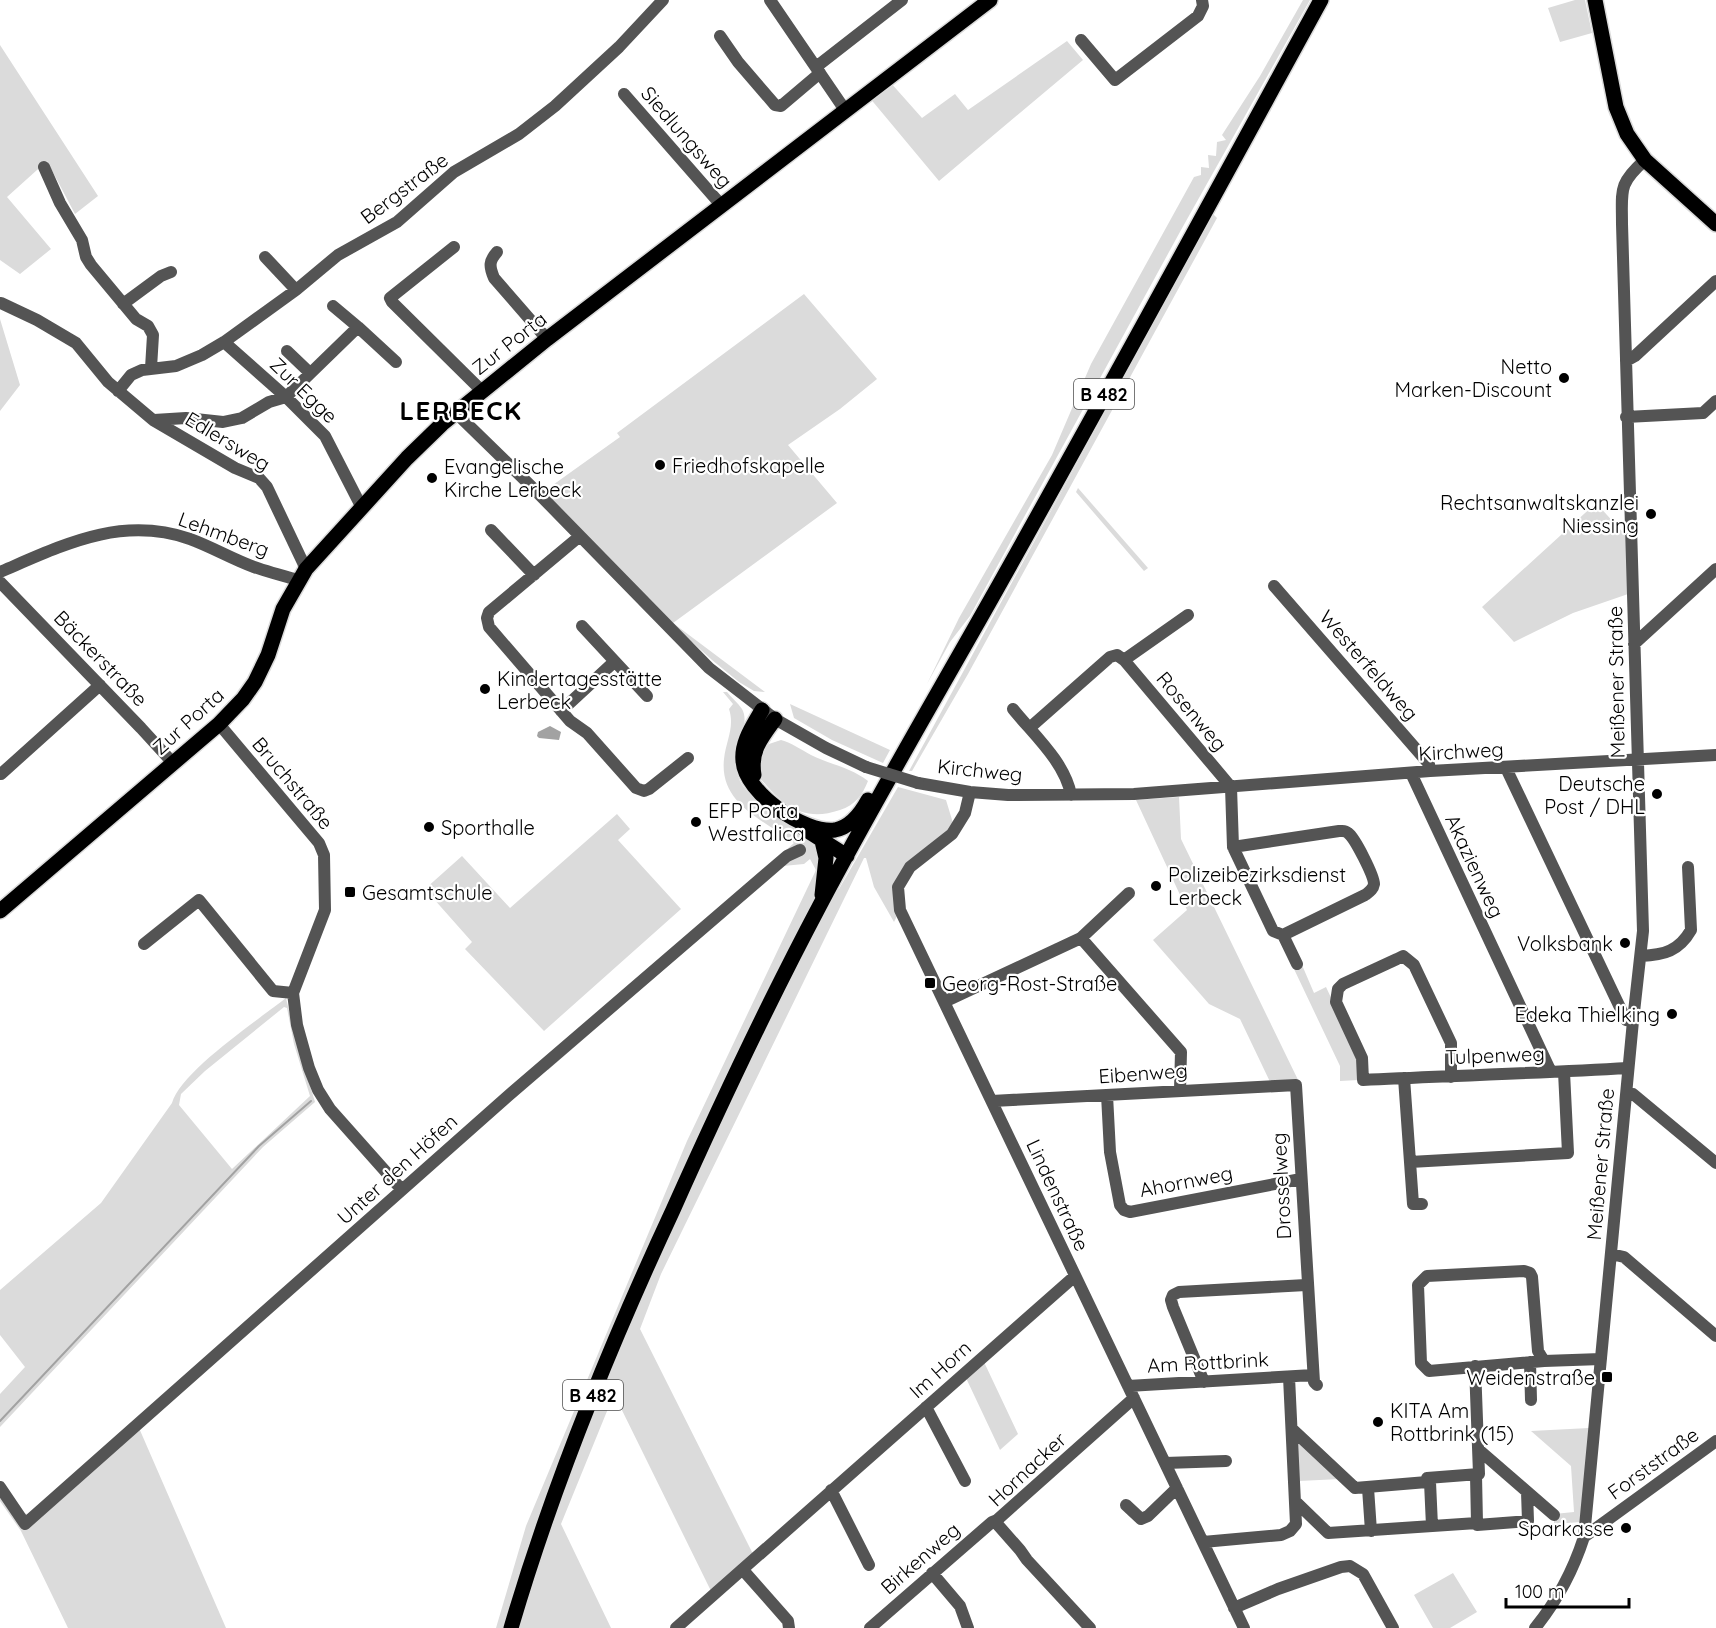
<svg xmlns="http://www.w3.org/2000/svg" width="1716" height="1628" font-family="Quicksand,sans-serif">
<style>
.green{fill:#dbdbdb;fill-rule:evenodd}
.water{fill:#a2a2a2}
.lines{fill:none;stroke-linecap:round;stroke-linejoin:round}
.stream{stroke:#a2a2a2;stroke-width:2}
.major-casing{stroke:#dbdbdb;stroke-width:18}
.minor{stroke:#545454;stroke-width:12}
.major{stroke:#000;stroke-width:15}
.minor-bridge{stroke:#545454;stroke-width:12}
.poi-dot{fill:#000;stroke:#fff;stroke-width:2}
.labels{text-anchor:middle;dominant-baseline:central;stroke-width:4.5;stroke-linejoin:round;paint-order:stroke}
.shield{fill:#fff;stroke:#4c4c4c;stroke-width:1.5}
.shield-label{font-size:18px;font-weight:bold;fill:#000}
.street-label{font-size:20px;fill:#000;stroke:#fff}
.poi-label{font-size:20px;fill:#000;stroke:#fff;text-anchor:start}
.district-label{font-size:26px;font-weight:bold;letter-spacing:1.5px;fill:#000;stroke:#fff}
</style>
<rect width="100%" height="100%" fill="#fff"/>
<path class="green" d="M1303,0H1310L1181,230L970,616L950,642L927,684L959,618L1052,455L1091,364L1194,177L1201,175V167L1209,168L1208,155L1216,156L1217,142L1226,140L1222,135L1260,76Z
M1575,0H1585L1592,33L1560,42L1548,8Z
M1067,41L1083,60L939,181L869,97L890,82L922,118L955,94L968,110Z
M0,45L98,196L75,214L47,161L7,197L51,249L20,274L0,260Z
M1213,214L1217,218L968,674L912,771H909Z
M804,294L877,379L840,409L788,445L837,503L673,623L765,692L754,691L739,682L712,660L681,632L543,492L620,437L617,433Z
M0,319L20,385L0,411Z
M1078,488L1148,568L1144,571L1076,492Z
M1596,503L1629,539L1631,593L1573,613L1514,642L1482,607Z
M723,692H727C731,697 738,703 742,709C753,728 724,759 743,786C763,815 808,822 819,857C821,864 819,873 818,880L839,889L898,787L946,800L953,823V836L911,869L902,889V906L894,922L874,887L866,858H864L661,1274L640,1329L753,1554L711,1591L614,1394L561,1524L611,1628H496L526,1526L687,1141L816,870L810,859L804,864L783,866L548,1070L543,1063L794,843C765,820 719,805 724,759C726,741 735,727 729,709L733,704Z
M790,704L890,750L883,763L832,740L794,718Z
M781,740C792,743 800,749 811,755C829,764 852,768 868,781C862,796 855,805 840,810C802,823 782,804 759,777L760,752L769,744Z
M1179,797L1181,839L1300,1084L1272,1086L1240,1019L1209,1004L1153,940L1187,910L1136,800Z
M617,814L630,829L618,840L681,909L544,1031L465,949L472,942L425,889L462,856L510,908Z
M1302,965L1314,993L1326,987L1358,1055L1359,1080L1340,1081V1066L1294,969Z
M286,998L297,1043L315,1102L263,1147L0,1427V1394L25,1367L0,1335V1290L101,1203L172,1103C181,1071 258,1020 286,998ZM284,1007L287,1008L294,1044L310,1096L232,1169L179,1105L181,1094L205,1071Z
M984,1362L1018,1434L1000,1450L966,1378Z
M139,1428L226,1628H68L21,1531L0,1501V1481L21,1513L28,1514Z
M1589,1428L1581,1522L1554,1524V1514L1574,1512L1571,1466L1531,1431Z
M1296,1437L1340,1479L1299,1481Z
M1453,1573L1477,1612L1450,1628H1433L1414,1595Z"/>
<path class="water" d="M550,726L561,732L559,740L539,738L537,736L538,732Z"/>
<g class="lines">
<path class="stream" d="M0,1421L259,1146L311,1101"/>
<defs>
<path id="major" d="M1595,0L1616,107L1627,134L1645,160L1716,224
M762,710C753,726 741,742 743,761C745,793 805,834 835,830C850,827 861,813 868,800
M754,775C750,751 761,738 775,719
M803,828L847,856
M822,841L826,858L822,895
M0,911L219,724L243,699L255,682L268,655L283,609L306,569L407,458L442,424L547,339L990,0
M511,1628C553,1485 610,1345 673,1210C719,1107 767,1005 820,905C874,802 933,702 990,601C1102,402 1211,201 1321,0"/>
</defs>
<use href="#major" class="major-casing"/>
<path class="minor" d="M770,0L845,110
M720,36L738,62L775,105L781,106L820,73
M1081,40L1115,80L1198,16L1203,6L1202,0
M816,67L902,0
M624,94L722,206
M44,167L60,203L82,240L86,257L91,265L136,319L148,326L153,335L151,368
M454,247L390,298L392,302L482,391
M497,252C489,261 489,266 494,278L547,339
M265,257L296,290
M1,303L37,320L76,343L108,382L153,420L235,468L259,478L267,487L306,569
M123,304L161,276L171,272
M333,306L358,327
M224,342L286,397L325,436L362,508
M287,351L310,373
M1626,361L1635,356L1716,281
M118,391L131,375L142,370L176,366L202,355L224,342L296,290L338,255L397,222L454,172L519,134L555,106L619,47L663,0
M455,412L535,490L709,668L775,719L826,748L866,767
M1626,417L1703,413L1716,401
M154,420L186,418L223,422L242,418L269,402L286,397L358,327L396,362
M491,530L534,575
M580,536L489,612L487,618L489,627L570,721L587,733L636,788L644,791L649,789L688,758
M0,572C63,545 121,515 190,539C212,547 232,559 254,567C268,572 283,576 298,580
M0,582L141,728L173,763
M1274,586L1429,764L1430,771
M582,626L647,696
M1634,644L1716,569
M1124,660L1188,615
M1013,709C1033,734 1065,762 1071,795
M561,711L614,662
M219,724L319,843L324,855L325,910L293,993L297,1025L309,1068L318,1090L330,1109L402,1190
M1034,724L1110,657L1117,655L1124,660L1231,787L1233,847L1273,931L1283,935
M1506,768L1626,1020L1633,1021
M1411,773L1551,1072
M1,774L100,685
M918,783L970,792L1008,795L1134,794L1430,771L1716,755
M970,792L965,813L952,834L910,867L898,887L900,910L1244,1628
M1233,847L1339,831C1343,831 1345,830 1348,833C1355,838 1374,876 1374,884C1373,890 1369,892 1365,895L1283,935L1297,964
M1081,938L1181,1052L1180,1090
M144,944L199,900L273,991L293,993
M1641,956C1664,955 1679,951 1691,930L1688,867
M944,1002L1081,938L1129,893
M1451,1077V1043L1414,965L1403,956L1397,959L1343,984L1338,989L1336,1002L1362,1058L1363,1080C1452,1076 1540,1073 1628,1068
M1404,1078L1413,1204H1422
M1626,1094H1633L1716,1163
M1107,1095L1110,1152L1120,1205L1124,1210L1130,1212L1301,1179
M992,1101L1296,1085L1314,1382L1317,1385
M1410,1162L1568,1153L1564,1072
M1611,1254L1624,1257L1716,1336
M1544,1361L1538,1351L1532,1277L1530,1273L1524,1271L1427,1276L1418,1285L1421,1363L1429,1371L1544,1361L1601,1359
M1530,1362L1531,1400
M1204,1382L1173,1307L1171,1300L1173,1295L1179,1292L1306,1285
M1128,1386L1313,1375
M926,1407L965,1481
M1292,1429L1355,1488L1427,1482
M1479,1450L1554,1515
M1165,1463L1226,1461
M1476,1475L1477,1523
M1427,1482V1478L1479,1474L1475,1366
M1427,1482H1430L1432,1526
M0,1487L25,1524L508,1096L787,856L800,850
M1368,1488L1371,1531
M831,1490L869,1565
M1295,1501L1328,1533L1477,1523V1525L1528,1521L1527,1492
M1126,1505L1141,1519L1148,1516L1177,1488
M1584,1537L1716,1441
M1203,1542L1281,1535L1290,1531L1296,1524L1289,1377
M743,1570L788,1621L789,1628
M932,1573L960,1606L968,1628
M1234,1608L1278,1589L1341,1567L1350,1566L1363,1574L1393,1628
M676,1628L1075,1276
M870,1628L992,1522L997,1520
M1090,1628L1027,1560L1020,1550L998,1525L997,1520L1134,1398
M1535,1628C1557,1601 1573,1571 1584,1537L1633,1021L1643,931L1622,224C1622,190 1618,184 1645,160"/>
<use href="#major" class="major"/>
<path class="minor-bridge" d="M866,767L918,783"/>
</g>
<g class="poi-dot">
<circle cx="1564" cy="378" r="6"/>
<circle cx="660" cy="465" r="6"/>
<circle cx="432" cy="478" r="6"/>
<circle cx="1651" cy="514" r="6"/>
<circle cx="485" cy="689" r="6"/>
<circle cx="1657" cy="794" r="6"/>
<circle cx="696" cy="822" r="6"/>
<circle cx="429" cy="827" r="6"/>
<circle cx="1156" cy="886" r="6"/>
<rect x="344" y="886" width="12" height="12" rx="3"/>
<circle cx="1625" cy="943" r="6"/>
<rect x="924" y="977" width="12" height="12" rx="3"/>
<circle cx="1672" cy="1014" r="6"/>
<rect x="1601" y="1371" width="12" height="12" rx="3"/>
<circle cx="1378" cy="1422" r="6"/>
<circle cx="1626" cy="1528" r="6"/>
</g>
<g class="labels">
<g class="shield">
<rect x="1074" y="379" width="60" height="30" rx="4.5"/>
<rect x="563" y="1380" width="60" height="30" rx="4.5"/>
</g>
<g class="shield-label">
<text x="1104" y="394">B 482</text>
<text x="593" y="1395">B 482</text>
</g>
<g class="street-label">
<text transform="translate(687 137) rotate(49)">Siedlungsweg</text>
<text transform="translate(404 188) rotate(-37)">Bergstraße</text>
<text transform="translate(509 343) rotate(-38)">Zur Porta</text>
<text transform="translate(304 390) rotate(44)">Zur Egge</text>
<text transform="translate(228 441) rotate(31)">Edlersweg</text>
<text transform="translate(224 534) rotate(20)">Lehmberg</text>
<text transform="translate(101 658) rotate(46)">Bäckerstraße</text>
<text transform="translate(1369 665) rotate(49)">Westerfeldweg</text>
<text transform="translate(1616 682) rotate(-91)">Meißener Straße</text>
<text transform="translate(1192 711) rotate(50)">Rosenweg</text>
<text transform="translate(188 721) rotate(-42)">Zur Porta</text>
<text transform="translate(1461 751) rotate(-3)">Kirchweg</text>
<text transform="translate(980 770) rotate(6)">Kirchweg</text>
<text transform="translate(293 783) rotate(50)">Bruchstraße</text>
<text transform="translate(1475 866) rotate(65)">Akazienweg</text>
<text transform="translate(1495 1055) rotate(-2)">Tulpenweg</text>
<text transform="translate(1143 1073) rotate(-4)">Eibenweg</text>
<text transform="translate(1600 1164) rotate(-85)">Meißener Straße</text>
<text transform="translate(397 1169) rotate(-42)">Unter den Höfen</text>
<text transform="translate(1186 1181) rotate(-11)">Ahornweg</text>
<text transform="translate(1281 1186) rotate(-93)">Drosselweg</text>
<text transform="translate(1058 1195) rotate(65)">Lindenstraße</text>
<text transform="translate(1208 1362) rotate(-3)">Am Rottbrink</text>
<text transform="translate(940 1369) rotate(-42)">Im Horn</text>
<text transform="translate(1653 1463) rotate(-36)">Forststraße</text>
<text transform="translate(1027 1469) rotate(-43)">Hornacker</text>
<text transform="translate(920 1558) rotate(-41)">Birkenweg</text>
</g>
<g class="poi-label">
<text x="1552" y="366" text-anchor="end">Netto<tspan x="1552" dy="23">Marken-Discount</tspan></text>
<text x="672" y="465">Friedhofskapelle</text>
<text x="444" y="466">Evangelische<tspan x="444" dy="23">Kirche Lerbeck</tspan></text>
<text x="1639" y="502" text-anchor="end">Rechtsanwaltskanzlei<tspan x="1639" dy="23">Niessing</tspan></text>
<text x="497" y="678">Kindertagesstätte<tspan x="497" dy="23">Lerbeck</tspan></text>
<text x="1645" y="783" text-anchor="end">Deutsche<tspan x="1645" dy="23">Post / DHL</tspan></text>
<text x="708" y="810">EFP Porta<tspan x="708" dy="23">Westfalica</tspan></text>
<text x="441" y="827">Sporthalle</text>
<text x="1168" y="874">Polizeibezirksdienst<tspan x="1168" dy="23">Lerbeck</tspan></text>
<text x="362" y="892">Gesamtschule</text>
<text x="1613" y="943" text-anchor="end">Volksbank</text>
<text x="942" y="983">Georg-Rost-Straße</text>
<text x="1660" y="1014" text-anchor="end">Edeka Thielking</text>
<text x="1595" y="1377" text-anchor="end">Weidenstraße</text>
<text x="1390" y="1410">KITA Am<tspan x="1390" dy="23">Rottbrink (15)</tspan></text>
<text x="1614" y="1528" text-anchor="end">Sparkasse</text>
</g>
<g class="district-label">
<text x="461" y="410">LERBECK</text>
</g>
</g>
<path d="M1506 1598v9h123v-9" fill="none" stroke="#000000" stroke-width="3"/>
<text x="1515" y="1598" font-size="18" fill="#000000" stroke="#ffffff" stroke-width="4.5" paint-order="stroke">100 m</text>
</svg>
